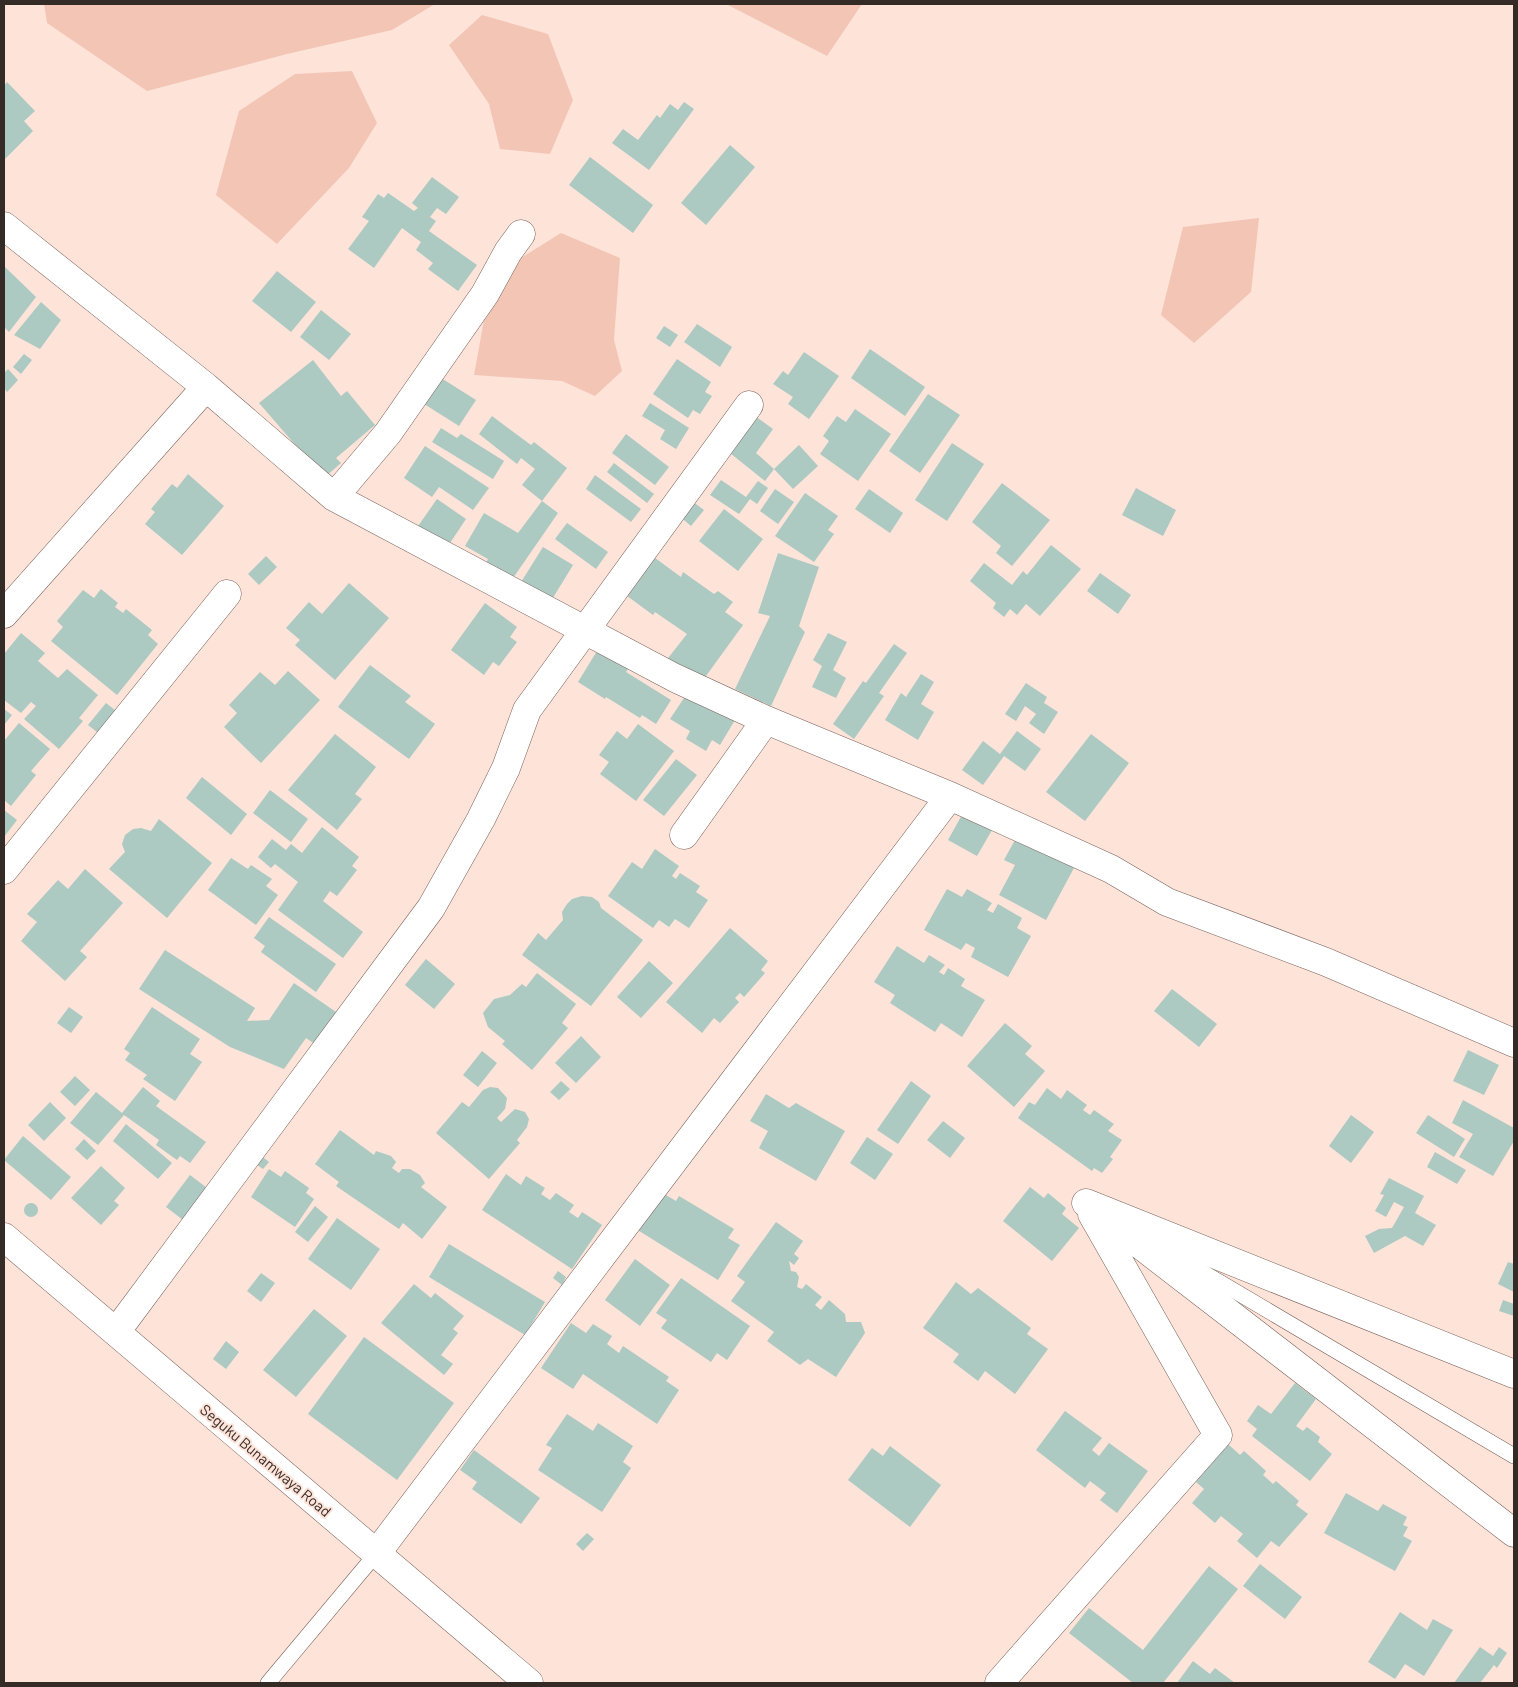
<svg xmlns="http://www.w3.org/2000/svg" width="1518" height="1687" font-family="Barlow,sans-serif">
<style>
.green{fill:#f3c5b5}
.building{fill:#acc9c2}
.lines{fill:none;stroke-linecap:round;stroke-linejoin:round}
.service-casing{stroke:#79625a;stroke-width:16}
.minor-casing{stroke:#79625a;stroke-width:29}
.secondary-casing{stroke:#79625a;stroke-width:29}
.service{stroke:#fff;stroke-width:15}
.minor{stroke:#fff;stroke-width:28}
.secondary{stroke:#fff;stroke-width:28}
.labels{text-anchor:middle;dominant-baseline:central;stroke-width:4;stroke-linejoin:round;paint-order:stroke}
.street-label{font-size:15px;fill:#342a26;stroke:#fee3d9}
</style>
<rect width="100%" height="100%" fill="#fee3d9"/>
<path class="green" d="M44,4H435L392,30L287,54L147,91L47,23Z
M726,4H862L827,56Z
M482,15L548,34L573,100L550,154L500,149L489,104L449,45Z
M352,71L377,123L349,168L277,244L216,195L239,111L295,74Z
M1259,218L1251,292L1194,343L1161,315L1183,227Z
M561,233L620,258L614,340L622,371L595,396L562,381L474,375L484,320L513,263Z"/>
<path class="building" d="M7,82L35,111L24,121L33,131L4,160V86Z
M684,102L694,109L649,170L612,143L623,129L638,140L657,115L660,118L670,104L678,110Z
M730,145L755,167L706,225L681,203Z
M590,157L653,205L633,233L569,185Z
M432,177L459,197L446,214L437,208L430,217L436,221L429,231L477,265L458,291L428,269L433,263L416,250L421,242L402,228L374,268L348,249L369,221L362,217L378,194L384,198L388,193L414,211L418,208L412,203Z
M4,266L36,297L9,332L4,327Z
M277,271L316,302L291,332L252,301Z
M41,302L61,320L40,349L14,335Z
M321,310L351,334L329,360L300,337Z
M697,324L732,347L720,367L684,342Z
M664,326L678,335L670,347L656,338Z
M870,349L925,387L905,416L851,378Z
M804,352L839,376L809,419L788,404L793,397L773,384L783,371L788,375Z
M24,354L32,360L21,374L13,367Z
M677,359L711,382L705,392L712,396L700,414L693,410L688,418L653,394Z
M313,360L341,396L347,391L375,425L336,458L341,463L324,478L259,403Z
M8,369L18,380L7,392L4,388V373Z
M430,371L476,400L459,426L413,397Z
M928,394L960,415L920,473L889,451Z
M650,403L689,428L676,449L660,439L665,430L642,416Z
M855,409L891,434L858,481L820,454L829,441L823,436L837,416L846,422Z
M492,416L531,445L534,442L567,468L542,501L522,485L535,469L521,458L517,464L479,434Z
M755,416L773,429L756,453L774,469L765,481L725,449Z
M441,428L457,438L461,434L504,461L493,479L432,442Z
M626,434L669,467L655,485L612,453Z
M952,443L984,464L947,521L915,500Z
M799,445L818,466L793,489L774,469Z
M425,446L489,488L473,510L439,487L432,497L404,478Z
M614,463L654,494L647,503L607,472Z
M188,474L224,506L182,555L145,524L155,512L151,509L172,484L177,488Z
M595,475L641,509L631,522L586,489Z
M721,480L746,497L758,481L768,488L757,504L750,499L739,514L710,495Z
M1002,483L1050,520L1012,566L996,553L1001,546L972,522Z
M1136,488L1176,510L1163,536L1122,515Z
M775,489L794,502L778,524L760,511Z
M869,489L903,513L890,533L855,509Z
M805,493L838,516L828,530L834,534L814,562L775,536Z
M437,499L466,519L446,549L416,529Z
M542,501L558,513L511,581L485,565L488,559L465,546L484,513L518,533Z
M692,501L704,510L691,526L679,516Z
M724,509L763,539L738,571L699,541Z
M567,523L608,552L596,569L555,539Z
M1051,545L1081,569L1040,616L1026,604L1017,615L1010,609L1004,617L993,608L996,603L970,581L984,563L1012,585L1023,571L1027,575Z
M543,547L573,565L548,606L518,587Z
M778,553L819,567L799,626L805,632L771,706L735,689L770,616L758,613Z
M651,555L681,577L683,572L714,594L718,591L733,602L725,612L743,625L698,687L665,662L687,634L655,612L653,615L623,593Z
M266,556L277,567L259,585L248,574Z
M1100,573L1131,595L1118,614L1087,591Z
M349,583L389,618L335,680L295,645L300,640L286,628L309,602L322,614Z
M101,589L118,603L115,607L123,613L126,609L152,630L148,635L158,644L117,695L51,641L63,627L57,621L83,590L94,598Z
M485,603L517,627L510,637L517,642L499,666L493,662L484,675L451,650Z
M21,633L45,653L38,661L58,678L67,669L98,695L79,718L83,721L59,749L24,719L36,706L31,702L21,713L4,700V654Z
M828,633L847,642L833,670L846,678L836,698L812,687L822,666L813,660Z
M894,644L907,653L879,693L884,696L854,739L833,724L863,681L866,683Z
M600,646L630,666L626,672L671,700L656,724L642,715L640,718L606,697L605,699L578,682Z
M370,665L411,696L405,702L435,724L409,759L338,707Z
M288,671L320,700L261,763L224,727L237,713L229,705L260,672L275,685Z
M921,674L934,682L921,704L934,712L918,740L885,720L901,693L906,697Z
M1026,683L1047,697L1044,703L1058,712L1044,734L1029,723L1036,714L1025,706L1016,721L1005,714Z
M688,692L735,720L720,745L712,740L706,751L686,739L690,731L670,719Z
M106,703L120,714L102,736L88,725Z
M4,709L12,715L4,725Z
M19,723L50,749L31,771L36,775L11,806L4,800V741Z
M638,724L674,751L636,801L600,774L609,762L599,755L617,731L627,739Z
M1017,731L1041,749L1025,771L1004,756L983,785L962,770L983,741L1000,754Z
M335,734L376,767L355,794L362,799L337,830L288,790Z
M1091,734L1129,763L1085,821L1046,792Z
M676,759L697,775L664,816L643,800Z
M202,777L247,814L231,835L186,798Z
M270,790L308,819L291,842L253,813Z
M4,810L17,820L4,837Z
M963,813L992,830L977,856L948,840Z
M159,819L212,863L167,918L109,869L125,852L122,844L125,835L133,829L141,828L151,831Z
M322,827L359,857L352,866L357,870L337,896L330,891L323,901L363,932L343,958L278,910L298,882L275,864L271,868L258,857L272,839L286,850L291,844L302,853Z
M1016,838L1074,868L1046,920L999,895L1015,865L1004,860Z
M655,849L679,866L672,876L676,879L680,873L700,886L696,892L708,900L689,928L675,919L669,927L659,920L653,928L608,896L632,862L642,869Z
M231,858L248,869L251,865L272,879L266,886L278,895L256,925L208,890Z
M85,869L123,903L80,951L87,957L65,981L21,941L37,922L27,914L58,880L68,889Z
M947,889L962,897L967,889L992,903L987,910L993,913L998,904L1022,918L1017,928L1031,936L1008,977L971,957L975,948L966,943L961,950L924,930Z
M582,896L592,897L599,902L601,908L643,940L591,1006L522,955L538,933L546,940L563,920L562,912L567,904L572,899Z
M269,917L336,964L316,992L261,952L265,946L254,938Z
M730,928L768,961L761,970L765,973L744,997L740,993L735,998L739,1002L720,1023L714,1018L702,1033L666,1002Z
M897,946L924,963L929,955L945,965L939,972L944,975L948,968L965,979L961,986L985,1000L962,1037L941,1023L935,1032L890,1003L895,995L874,982Z
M165,950L255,1008L247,1021L269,1020L294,983L336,1012L315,1044L306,1038L284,1069L230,1047L139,989Z
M426,959L455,984L434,1009L405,985Z
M649,961L673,983L641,1018L617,997Z
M537,973L576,1004L562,1023L568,1028L532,1070L502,1044L505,1041L488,1027L483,1013L494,999L510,995L522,984L526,987Z
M1172,989L1217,1024L1199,1047L1154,1011Z
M69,1007L83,1017L71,1033L57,1023Z
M152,1007L200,1039L190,1054L202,1062L175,1101L143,1079L147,1075L125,1060L130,1053L124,1049Z
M1005,1023L1032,1046L1025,1054L1045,1071L1014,1107L967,1066Z
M581,1036L601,1057L576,1083L555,1063Z
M1468,1050L1499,1065L1484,1095L1453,1081Z
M482,1051L497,1063L478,1087L463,1075Z
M75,1076L90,1090L75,1106L60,1092Z
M561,1081L570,1089L559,1100L550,1092Z
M911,1081L931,1096L898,1144L877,1130Z
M143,1087L160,1101L156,1106L206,1142L190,1163L180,1156L177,1160L156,1145L159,1140L124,1115L98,1145L70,1123L96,1092L122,1113Z
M490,1087L498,1088L507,1098L505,1109L497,1118L501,1122L515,1109L525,1112L529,1119L527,1127L517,1140L520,1143L489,1179L436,1133L462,1102L469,1107L483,1090Z
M1047,1088L1061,1099L1067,1090L1087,1105L1083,1110L1090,1115L1094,1110L1114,1124L1108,1131L1122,1140L1110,1157L1113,1159L1102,1173L1094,1168L1092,1171L1018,1118L1029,1102L1035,1105Z
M766,1094L789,1108L796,1103L845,1131L816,1181L759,1148L768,1131L750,1121Z
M1463,1100L1514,1128V1141L1493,1176L1459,1157L1473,1134L1452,1123Z
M50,1102L66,1118L44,1141L28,1125Z
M1351,1115L1374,1132L1351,1163L1329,1146Z
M1428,1115L1465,1139L1454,1157L1416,1133Z
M943,1121L965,1138L950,1158L927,1140Z
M126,1124L172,1163L158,1179L113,1141Z
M340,1130L374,1155L376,1151L391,1156L396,1162L392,1168L399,1173L402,1169H410L420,1175L425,1183L421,1187L447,1207L422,1239L403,1223L399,1229L336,1186L339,1182L315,1164Z
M23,1136L71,1177L51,1200L4,1160Z
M867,1137L893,1154L875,1180L850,1163Z
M84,1139L96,1151L87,1160L75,1149Z
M1435,1152L1466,1170L1457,1184L1427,1167Z
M259,1154L269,1162L263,1169L253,1162Z
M101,1166L125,1188L114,1201L119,1205L101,1225L71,1198Z
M269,1169L281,1177L285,1171L309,1188L306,1193L314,1199L295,1227L251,1197Z
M506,1174L521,1185L526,1176L545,1188L541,1194L550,1200L556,1193L574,1205L569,1212L578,1218L582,1212L602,1225L572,1269L482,1210Z
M190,1175L211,1191L187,1223L166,1207Z
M1389,1178L1424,1196L1415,1213L1436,1225L1423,1246L1405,1236L1374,1253L1365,1236L1379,1229L1392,1228L1404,1207L1394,1202L1386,1217L1375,1211L1384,1195L1380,1194Z
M1030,1187L1044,1198L1048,1193L1066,1208L1062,1214L1079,1228L1052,1261L1003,1221Z
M659,1191L676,1201L679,1196L734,1229L728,1238L740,1245L718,1280L636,1229Z
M24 1210a7 7 0 1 1 14 0a7 7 0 1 1-14 0Z
M315,1206L328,1217L308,1242L295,1232Z
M337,1218L380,1249L351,1290L308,1259Z
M776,1222L803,1241L794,1254L799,1258L794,1265L789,1261L791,1271L796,1272L799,1277L797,1287L802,1289L806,1284L822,1297L815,1305L821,1310L829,1300L845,1314L846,1322H861L865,1333L836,1377L808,1359L800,1365L767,1341L774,1332L731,1301L745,1282L737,1276Z
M449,1244L545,1302L525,1335L429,1277Z
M635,1259L670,1285L640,1326L605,1300Z
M1508,1262L1514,1264V1292L1498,1284Z
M558,1271L566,1277L562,1285L553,1278Z
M261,1273L275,1283L261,1302L247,1291Z
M681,1278L750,1326L727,1360L717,1353L711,1362L661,1328L667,1320L656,1313Z
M956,1282L971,1294L978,1288L1031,1328L1027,1334L1048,1349L1015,1394L985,1371L978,1381L953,1362L959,1354L923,1328Z
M414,1284L431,1298L435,1293L464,1316L453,1329L458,1333L441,1355L453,1364L444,1375L381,1323Z
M1503,1300L1514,1304V1316L1499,1311Z
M314,1309L347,1336L296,1397L263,1370Z
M571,1323L586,1333L593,1324L612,1336L607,1344L619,1353L623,1346L669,1377L666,1381L679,1390L657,1424L583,1374L573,1389L541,1368Z
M364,1337L454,1403L397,1480L308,1414Z
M226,1341L239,1352L226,1369L213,1359Z
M1295,1383L1316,1399L1296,1426L1303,1431L1307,1427L1320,1437L1318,1442L1332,1454L1310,1481L1252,1436L1257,1429L1247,1421L1258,1405L1271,1414Z
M1065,1411L1102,1438L1092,1450L1099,1456L1109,1443L1148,1471L1117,1513L1100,1500L1106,1493L1090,1481L1085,1488L1036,1450Z
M567,1414L593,1431L598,1423L633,1446L623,1462L631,1468L602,1512L538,1470L552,1448L546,1445Z
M1228,1444L1240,1455L1244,1451L1266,1471L1263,1475L1273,1484L1276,1481L1299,1501L1296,1505L1308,1514L1279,1547L1271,1541L1257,1558L1237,1541L1243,1534L1221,1516L1215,1523L1192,1503L1204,1489L1196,1482Z
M890,1446L941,1485L910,1527L848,1480L872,1448L883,1456Z
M474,1450L540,1498L521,1524L472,1489L477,1482L460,1470Z
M1346,1493L1378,1511L1383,1504L1407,1517L1403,1525L1408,1527L1403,1536L1412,1541L1395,1571L1324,1533Z
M587,1533L594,1539L583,1551L576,1544Z
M1260,1564L1302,1597L1285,1619L1243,1586Z
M1209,1566L1238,1589L1163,1683H1133L1069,1633L1089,1608L1143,1650Z
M1400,1612L1427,1630L1433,1619L1453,1630L1424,1676L1405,1664L1395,1679L1368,1662Z
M1480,1647L1493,1656L1499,1647L1507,1653L1497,1668L1494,1665L1480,1683H1454Z
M1193,1661L1210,1674L1215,1668L1235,1683H1177Z"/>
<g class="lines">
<defs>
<path id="service" d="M1167,1251L1514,1456
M268,1683L376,1554"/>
<path id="minor" d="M4,226L206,387L334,497L675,678L766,720L950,796L1111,869L1167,902L1326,962L1514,1043
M334,497L388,433L485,294L508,252L521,234
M4,614L206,387
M684,835L766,720
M4,870L227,594
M116,1332L431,908L481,819L506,768L527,710L749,405
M1514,1374L1086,1203L1514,1533
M376,1554L950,796
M999,1683L1218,1435L1092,1214"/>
<path id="secondary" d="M4,1237L529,1683"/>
</defs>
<use href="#service" class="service-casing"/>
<use href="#minor" class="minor-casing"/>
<use href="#secondary" class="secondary-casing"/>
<use href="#service" class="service"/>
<use href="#minor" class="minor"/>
<use href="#secondary" class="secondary"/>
</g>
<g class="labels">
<g class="street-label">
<text transform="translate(266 1460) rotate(40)">Seguku Bunamwaya Road</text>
</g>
</g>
<rect width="1518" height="1687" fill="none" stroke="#342a26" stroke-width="10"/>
</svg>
